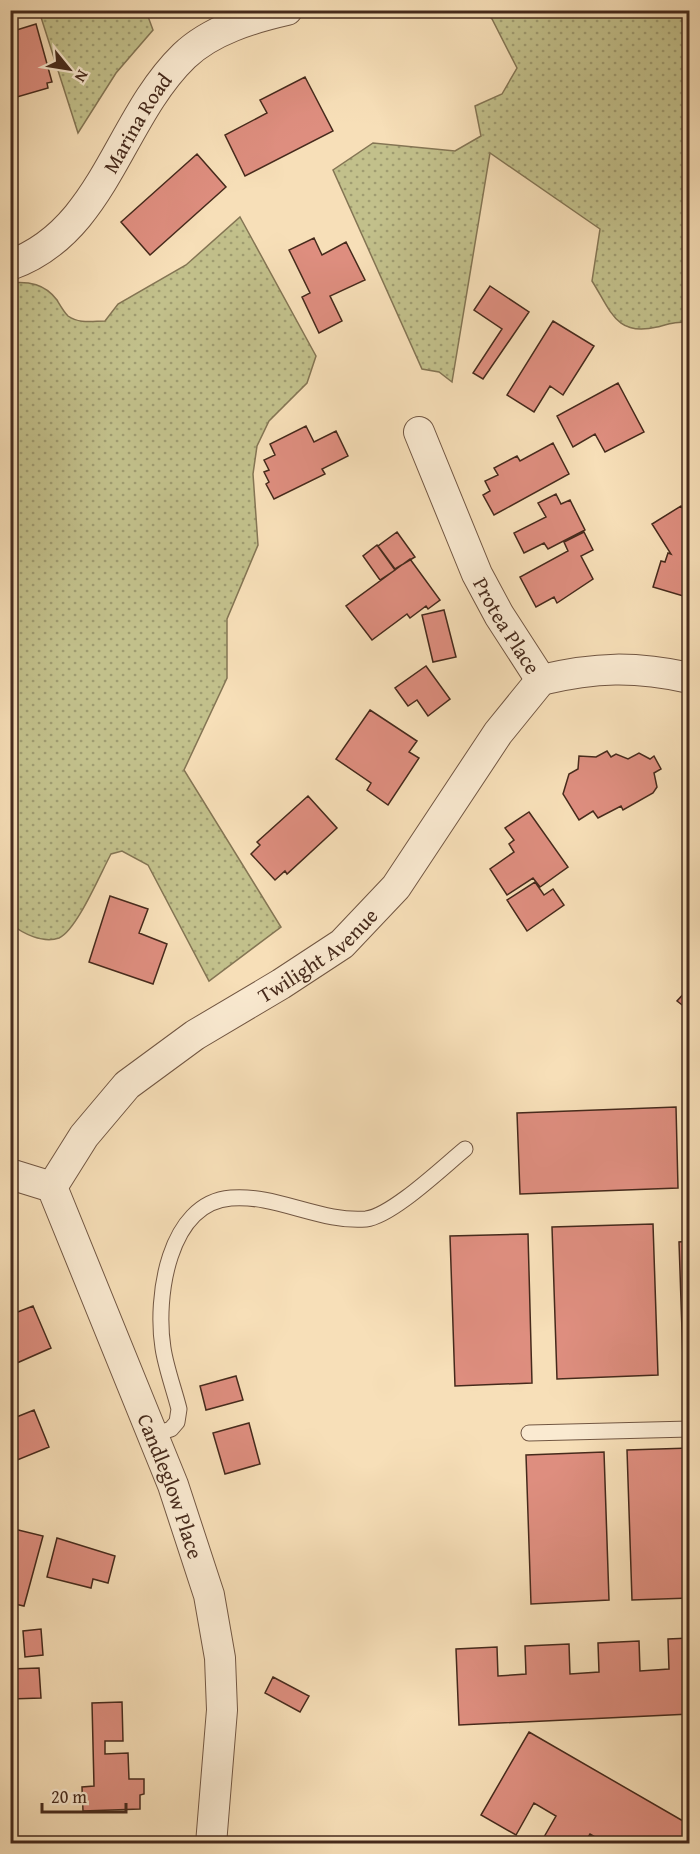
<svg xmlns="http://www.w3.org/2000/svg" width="700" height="1854" font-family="'Gentium Book Plus',serif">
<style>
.grass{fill:url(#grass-dots);stroke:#847554;stroke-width:1.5}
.building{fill:#de8e7f;stroke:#462a1c;stroke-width:1.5}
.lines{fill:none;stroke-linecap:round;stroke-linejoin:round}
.lane-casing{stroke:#725743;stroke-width:17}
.street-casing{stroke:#725743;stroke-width:32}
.lane{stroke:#faead1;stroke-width:15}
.street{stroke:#faead1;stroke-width:30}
.labels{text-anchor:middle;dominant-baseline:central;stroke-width:4.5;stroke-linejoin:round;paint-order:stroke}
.street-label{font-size:21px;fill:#462a1c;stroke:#faead1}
</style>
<defs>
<pattern id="grass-dots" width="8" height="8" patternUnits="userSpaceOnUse" patternTransform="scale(1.5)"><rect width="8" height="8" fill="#c2c08b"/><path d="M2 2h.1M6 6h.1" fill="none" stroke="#9f9c71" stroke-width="1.8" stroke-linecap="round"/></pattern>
</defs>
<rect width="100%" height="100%" fill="#f7dfb8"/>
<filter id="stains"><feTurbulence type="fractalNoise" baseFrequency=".00333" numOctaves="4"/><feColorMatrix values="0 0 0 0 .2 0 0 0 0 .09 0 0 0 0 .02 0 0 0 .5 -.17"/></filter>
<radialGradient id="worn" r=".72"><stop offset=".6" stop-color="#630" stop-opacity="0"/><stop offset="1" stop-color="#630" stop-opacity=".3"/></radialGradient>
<path class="grass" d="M39,11H146L153,30L116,73L78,133Z
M484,11H689V323C678,321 669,324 657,327C616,337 611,311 592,281L600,229L490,153L452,382L439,372L422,369L333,170L373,143L455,151L481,136L475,106L502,94L517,68L492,19Z
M240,217L316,356L307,383L269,421L257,446L253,474L258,545L227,619V678L184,770L281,927L209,981L148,865L122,851L111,854C101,872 77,930 59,938C43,944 22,933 11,924L10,283C29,281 45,284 57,300C60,305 64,312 68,316C79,324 93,321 105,321L118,304L186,265Z"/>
<path class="building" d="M36,24L52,82L47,83L48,88L10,99V32Z
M305,77L333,131L245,176L225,135L267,113L260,100Z
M197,154L226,187L150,255L121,222Z
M314,238L322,255L346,242L365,280L330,296L342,321L319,333L302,297L310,293L289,250Z
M490,286L529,312L483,379L473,373L502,329L474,310Z
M553,321L594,346L563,395L550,386L534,412L507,395Z
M618,383L644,432L605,452L595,434L573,447L557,416Z
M306,426L314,442L336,431L348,456L322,469L325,474L274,499L266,484L269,482L264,472L269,470L264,460L275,455L270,444Z
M553,443L569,474L494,515L483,495L490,491L485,481L498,475L494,468L517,456L520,461Z
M556,494L561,504L570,500L585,530L548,549L544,543L524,553L514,533L546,517L538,503Z
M681,506L690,519V598L653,587L661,561L665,562L668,553L671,554L652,524Z
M397,532L415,557L395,569L378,546Z
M584,532L593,550L581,556L593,579L557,603L554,597L536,607L520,577L568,551L564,542Z
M377,545L395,570L380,580L363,556Z
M410,559L440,600L428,609L426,606L410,618L407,614L372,640L346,606Z
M444,610L456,657L433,662L422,615Z
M426,666L450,699L428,716L417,700L408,706L395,688Z
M370,710L417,741L409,752L419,758L388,805L367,790L371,783L336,759Z
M607,751L611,757L616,754L628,759L639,753L650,759L654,756L661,769L654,773L657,787L653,793L623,810L621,806L598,818L593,811L579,820L563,794L569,774L578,769L579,756L596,757Z
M308,796L337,828L287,874L285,871L275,880L251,854L260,845L257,842Z
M529,812L568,867L540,887L533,878L507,895L490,869L514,852L509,844L514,840L505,828Z
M535,882L544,895L553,889L564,905L527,931L507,900Z
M110,896L148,909L139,933L167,944L153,984L89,962Z
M690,987V1011L677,1001Z
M676,1107L678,1188L520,1194L517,1113Z
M653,1224L658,1375L557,1379L552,1227Z
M528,1234L532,1383L455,1386L450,1236Z
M690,1241V1389H684L679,1242Z
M33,1306L51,1348L10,1366V1315Z
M236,1376L243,1400L206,1410L200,1386Z
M10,1409L14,1418L34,1410L49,1447L10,1463Z
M249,1423L260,1464L225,1474L213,1433Z
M690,1448V1598L632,1600L627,1450Z
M604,1452L609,1600L531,1604L526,1455Z
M10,1528L43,1536L24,1606L10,1603Z
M57,1538L115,1556L108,1583L93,1579L91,1588L47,1577Z
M41,1629L43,1655L25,1657L23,1631Z
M690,1638V1714L459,1725L456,1649L497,1647L498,1676L526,1674L525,1646L569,1644L570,1674L599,1672L598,1643L639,1641L640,1671L669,1669L668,1639Z
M39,1668L41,1698L10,1699V1669Z
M273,1677L309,1696L300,1712L265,1693Z
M122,1702L123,1741H105V1754L128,1753L129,1779H144V1794L140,1795V1809L83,1811L82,1787L94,1786L92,1703Z
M529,1732L690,1825V1844H607L590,1834L584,1844H540L556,1816L534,1803L516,1835L481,1815Z"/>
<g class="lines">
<defs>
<path id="lane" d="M529,1433L690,1429
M153,1435L171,1429L177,1422L179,1409C174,1389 166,1368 163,1348C155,1298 168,1203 231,1198C275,1194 322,1223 366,1219C392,1216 443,1167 465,1149"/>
<g id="street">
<path id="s1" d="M10,265C104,232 118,120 184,56C211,30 252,18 287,10"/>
<path id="s2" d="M419,432L477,574L499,615L541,680C596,667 634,666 690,678"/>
<path id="s3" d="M10,1174L52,1187L173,1485L209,1595L220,1658L222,1710L211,1844"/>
<path id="s4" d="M52,1187L84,1136L127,1085L195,1035L281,984L342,944L396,887L498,733L541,680"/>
</g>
</defs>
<use href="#lane" class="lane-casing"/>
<use href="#street" class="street-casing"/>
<use href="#lane" class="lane"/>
<use href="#street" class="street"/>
</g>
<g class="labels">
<g class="street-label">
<text stroke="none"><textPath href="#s1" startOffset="195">Marina Road</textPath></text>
<text stroke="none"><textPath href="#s2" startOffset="213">Protea Place</textPath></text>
<text stroke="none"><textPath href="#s4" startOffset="358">Twilight Avenue</textPath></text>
<text stroke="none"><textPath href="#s3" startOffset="366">Candleglow Place</textPath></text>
</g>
</g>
<rect width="700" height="1854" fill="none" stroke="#f7dfb8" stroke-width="36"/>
<rect x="12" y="12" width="676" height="1830" fill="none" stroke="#462a1c" stroke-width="3"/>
<rect x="18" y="18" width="664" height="1818" fill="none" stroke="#462a1c" stroke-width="1.5"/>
<g transform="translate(69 69) rotate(120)" stroke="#faead1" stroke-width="4.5" paint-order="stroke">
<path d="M0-4.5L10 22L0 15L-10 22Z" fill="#462a1c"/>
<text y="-9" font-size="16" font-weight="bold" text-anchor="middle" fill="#462a1c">N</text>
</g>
<path d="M42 1803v9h84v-9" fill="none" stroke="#462a1c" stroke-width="3"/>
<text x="51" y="1803" font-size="18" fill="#462a1c" stroke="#faead1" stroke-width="4.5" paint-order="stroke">20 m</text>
<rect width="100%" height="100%" filter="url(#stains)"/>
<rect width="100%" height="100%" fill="url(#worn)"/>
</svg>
